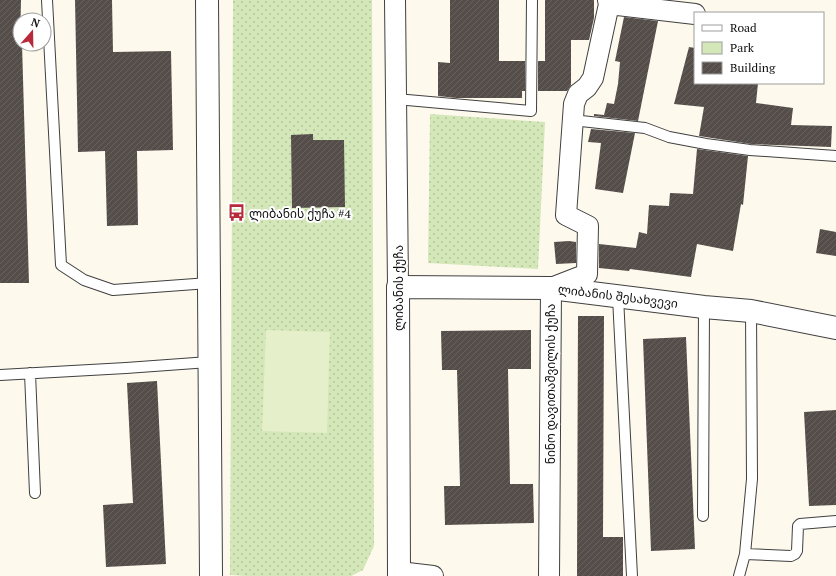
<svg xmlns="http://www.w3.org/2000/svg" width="836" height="576" font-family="'PT Serif','Noto Sans Georgian',serif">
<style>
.green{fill:url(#green-dots)}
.pitch{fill:#e5efc9}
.building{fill:url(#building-hatch)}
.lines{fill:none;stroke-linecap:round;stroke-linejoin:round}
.service-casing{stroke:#404040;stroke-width:12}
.minor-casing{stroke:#404040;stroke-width:22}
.tertiary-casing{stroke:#404040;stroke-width:24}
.service{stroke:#fff;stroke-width:10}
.minor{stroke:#fff;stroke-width:20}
.tertiary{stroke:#fff;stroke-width:22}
.labels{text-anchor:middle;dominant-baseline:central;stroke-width:4;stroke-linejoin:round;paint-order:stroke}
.poi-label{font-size:12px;fill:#0d0d0d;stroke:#fff;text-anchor:start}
.street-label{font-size:12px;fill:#0d0d0d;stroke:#fff}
</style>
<defs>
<pattern id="green-dots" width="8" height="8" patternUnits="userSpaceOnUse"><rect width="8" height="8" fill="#d4e7b8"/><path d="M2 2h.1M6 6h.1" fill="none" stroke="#b5c59d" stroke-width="1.8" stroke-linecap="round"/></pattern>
<pattern id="building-hatch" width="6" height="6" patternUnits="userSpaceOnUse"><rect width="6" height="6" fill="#554d49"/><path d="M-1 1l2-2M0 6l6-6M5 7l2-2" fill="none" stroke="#68625f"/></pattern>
</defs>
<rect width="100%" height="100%" fill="#fef9ed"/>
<path class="green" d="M233,0H372L374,546L363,570L351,576H246L230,575Z
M430,114L545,122L538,269L428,263Z"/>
<path class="pitch" d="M266,330L330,332L327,433L262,431Z"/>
<path class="building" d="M0,0H21L20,44H22L29,283H0Z
M75,0H112L113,52L171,51L173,150L137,151L138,225L107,226L105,151L78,152Z
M450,0H499V61H525V91H522V98H456L438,96V62L450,63Z
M545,0H594V18L589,40H571V85L567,91H538V61H545Z
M624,17L658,21L638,121L594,116V114L604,115L607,103L614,104L618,84L620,62L615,61Z
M689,47L695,48V83H758L756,103L793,108L791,125L832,126L831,147L751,144L699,136L704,107L674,104Z
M591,129L635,133L623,193L595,189L601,143L588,142Z
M313,134V140H344L345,207L292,208L291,135Z
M697,149L748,156L743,205L741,204L733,251L697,244L691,277L630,269L629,271L599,268V244L636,248L639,232L647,234L649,205L669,206L670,193L693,194Z
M820,229L836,232V256L816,253Z
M569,241L576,242V263L556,264L554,242Z
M578,316H604L603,537H623V576H577Z
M531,330V369H508L510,484H533L534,523L445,525L444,486H460L457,370H442L441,331Z
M686,337L695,549L651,551L643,339Z
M157,381L166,564L106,567L103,505L133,503L127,383Z
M836,410V505L809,506L804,412Z"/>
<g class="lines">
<defs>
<path id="service" d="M47,0L61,265L84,280L113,290L209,283
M396,99L531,111L532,0
M572,120L645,128L669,137L706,144L750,150L836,156
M618,297L632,576
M30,373L35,493
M0,375L126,368L209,362
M703,516L704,307
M745,554L791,556L795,554L797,551L798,526L800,524L836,521
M739,576L745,554L752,479L751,311"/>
<path id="minor" d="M395,0L398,287
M609,4L695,14
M399,572L433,576
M549,576L551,288L587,274L588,226L566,215L574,104L578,94L587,87L593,78L609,4L608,0"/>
<path id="tertiary" d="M207,0L211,576
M399,576L398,287L551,288L704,307L751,311L836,328"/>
</defs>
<use href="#service" class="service-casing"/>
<use href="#minor" class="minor-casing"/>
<use href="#tertiary" class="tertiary-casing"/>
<use href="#service" class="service"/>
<use href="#minor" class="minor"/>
<use href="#tertiary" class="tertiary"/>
</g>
<defs>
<symbol id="bus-bare" viewBox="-9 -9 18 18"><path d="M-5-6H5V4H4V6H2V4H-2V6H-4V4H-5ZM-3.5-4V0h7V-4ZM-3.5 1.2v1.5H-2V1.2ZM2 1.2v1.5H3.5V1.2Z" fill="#b8293c" stroke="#fff" stroke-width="2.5" paint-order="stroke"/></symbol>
</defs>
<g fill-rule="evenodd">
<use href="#bus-bare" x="224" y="200" width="25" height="25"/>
</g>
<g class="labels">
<g class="poi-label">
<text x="249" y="213">ლიბანის ქუჩა #4</text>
</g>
<g class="street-label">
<text transform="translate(398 288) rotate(-90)">ლიბანის ქუჩა</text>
<text transform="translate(618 296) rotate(7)">ლიბანის შესახვევი</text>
<text transform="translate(550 384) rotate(-90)">ნინო დავითაშვილის ქუჩა</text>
</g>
</g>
<rect x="694" y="12" width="130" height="72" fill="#ffffff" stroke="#9e9e9e"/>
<rect x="702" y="25" width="20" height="6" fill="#ffffff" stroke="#9e9e9e"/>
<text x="730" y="32" font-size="12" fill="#0d0d0d">Road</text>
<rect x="702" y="42" width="20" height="12" fill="#d4e7b8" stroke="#9e9e9e"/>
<text x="730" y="52" font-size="12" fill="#0d0d0d">Park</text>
<rect x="702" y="62" width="20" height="12" fill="url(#building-hatch)" stroke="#9e9e9e"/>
<text x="730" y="72" font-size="12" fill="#0d0d0d">Building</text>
<g transform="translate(32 32) rotate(20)"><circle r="19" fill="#ffffff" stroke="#9e9e9e"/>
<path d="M0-3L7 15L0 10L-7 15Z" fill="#b8293c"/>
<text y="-6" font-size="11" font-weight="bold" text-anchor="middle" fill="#0d0d0d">N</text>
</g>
</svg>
